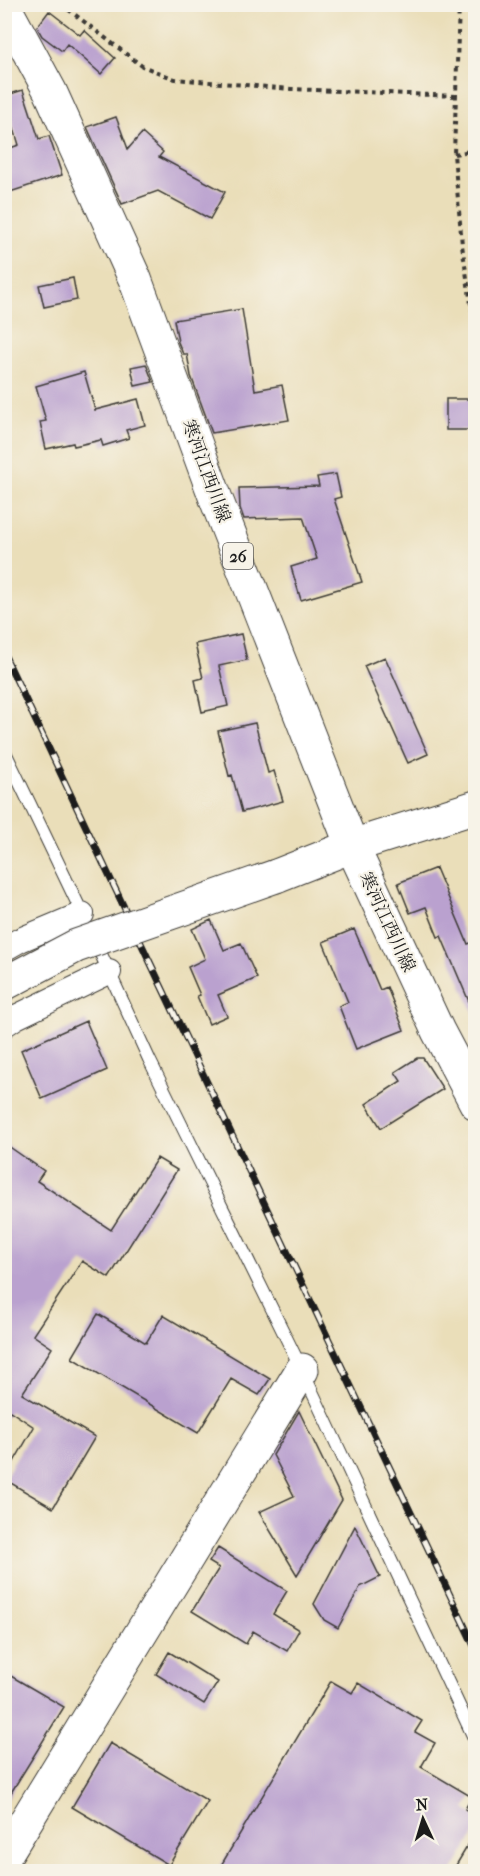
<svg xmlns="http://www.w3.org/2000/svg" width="480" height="1876" font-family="'IM FELL French Canon','Noto Serif JP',serif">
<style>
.building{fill:#baa1cf}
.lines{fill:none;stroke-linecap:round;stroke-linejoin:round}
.lane-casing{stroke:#3b3934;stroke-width:14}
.street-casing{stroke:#3b3934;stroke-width:26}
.secondary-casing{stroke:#3b3934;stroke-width:35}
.primary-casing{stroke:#3b3934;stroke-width:35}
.path{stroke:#3b3934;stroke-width:4;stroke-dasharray:4.5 4.5;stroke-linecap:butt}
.lane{stroke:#fff;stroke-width:12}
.street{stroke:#fff;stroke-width:24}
.secondary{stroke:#fff;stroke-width:33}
.primary{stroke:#fff;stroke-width:33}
.rail-casing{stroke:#1c1c1c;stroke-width:7}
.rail{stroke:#f7f3e8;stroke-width:4.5;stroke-dasharray:14;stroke-linecap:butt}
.secondary-bridge-casing{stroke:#3b3934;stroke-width:35;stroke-linecap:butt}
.secondary-bridge{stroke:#fff;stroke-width:33}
.labels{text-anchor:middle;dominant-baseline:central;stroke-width:4.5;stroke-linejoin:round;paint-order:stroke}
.shield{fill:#f7f3e8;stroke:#5e5c59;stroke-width:1.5}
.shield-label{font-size:16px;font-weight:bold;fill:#1c1c1c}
.street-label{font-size:18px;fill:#1c1c1c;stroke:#f7f3e8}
</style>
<rect width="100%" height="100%" fill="#f7f3e8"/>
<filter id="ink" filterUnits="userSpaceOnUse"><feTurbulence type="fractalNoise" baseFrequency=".0167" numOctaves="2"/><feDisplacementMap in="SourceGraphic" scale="12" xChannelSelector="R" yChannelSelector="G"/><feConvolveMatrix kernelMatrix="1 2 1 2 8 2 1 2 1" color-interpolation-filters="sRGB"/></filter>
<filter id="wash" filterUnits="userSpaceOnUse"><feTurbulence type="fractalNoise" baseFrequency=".008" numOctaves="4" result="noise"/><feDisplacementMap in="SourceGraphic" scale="24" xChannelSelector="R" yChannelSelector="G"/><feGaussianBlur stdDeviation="1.35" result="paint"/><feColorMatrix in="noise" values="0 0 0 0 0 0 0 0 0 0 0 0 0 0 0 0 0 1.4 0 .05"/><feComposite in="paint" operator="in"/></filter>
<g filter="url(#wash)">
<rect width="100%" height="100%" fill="#eadeb9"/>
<g id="blocks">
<path class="building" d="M49,11L80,35L84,30L115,58L101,74L67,44L62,51L42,36L37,27Z
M23,90L39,139L49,136L62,175L4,194V150L19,145L4,96Z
M116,117L128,149L142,133L163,152L159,157L225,192L210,219L158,191L122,204L87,127Z
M73,278L77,300L44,307L39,285Z
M242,309L255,390L282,385L289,420L212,433L191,376L187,354H183L178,342L174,320Z
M146,364L153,382L135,386L131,367Z
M84,372L95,410L138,399L145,425L126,430L129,438L103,446L101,440L74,446L73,443L46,449L40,422L46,421L36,386Z
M446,399H476V430H446Z
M336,474L341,497L334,499L362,582L301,600L291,567L317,559L303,517L244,519L240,508L239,488L319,486L317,477Z
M241,634L247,660L219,666L228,706L202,712L195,680L203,678L195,644Z
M385,657L428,754L408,763L364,666Z
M255,723L268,773L274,771L283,801L242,812L232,775L229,776L218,731Z
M436,868L468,944L476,941V1018L441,936L438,937L426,907L410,913L398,883Z
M211,920L224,950L241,943L257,978L218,995L227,1016L209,1024L197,996L200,995L188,967L205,959L192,929Z
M354,929L380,990L387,987L404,1030L356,1049L339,1006L348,1002L323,942Z
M86,1021L107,1070L42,1099L21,1050Z
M417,1058H423L443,1089L381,1128L366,1104L401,1081L395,1072Z
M4,1143L44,1171L37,1181L111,1230L157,1158L177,1170L109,1278L82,1261L33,1335L52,1348L22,1394L95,1437L53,1508L4,1479L34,1427L10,1411L4,1419Z
M98,1314L146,1343L163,1315L270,1379L259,1395L231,1379L198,1433L72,1358Z
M299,1411L342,1500L297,1575L259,1512L294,1496L273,1455Z
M355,1526L380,1577L360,1587L338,1628L324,1620L314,1604Z
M218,1548L287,1591L273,1614L299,1630L287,1651L253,1631L246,1644L192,1611L219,1568L209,1562Z
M169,1652L218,1682L204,1704L156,1674Z
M4,1672L64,1707L4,1804Z
M331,1681L352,1693L358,1683L422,1721L415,1732L435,1743L421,1767L472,1797L465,1809L476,1816V1832L452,1872H217Z
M110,1743L208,1801L169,1865L72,1807Z"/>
</g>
</g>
<g filter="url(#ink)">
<use href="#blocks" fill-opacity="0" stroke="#3b3934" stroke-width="1.5"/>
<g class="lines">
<defs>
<path id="lane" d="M4,750L84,917
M95,941L149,1059L302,1370L476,1742"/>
<path id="street" d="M4,949L20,940L82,914
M4,1025L16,1017L109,972"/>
<path id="secondary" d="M276,876L352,846L476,807
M4,1857L302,1370"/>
<path id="primary" d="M4,6L50,91L135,279L216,499L352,846L438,1031L476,1103"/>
</defs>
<use href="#lane" class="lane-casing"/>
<use href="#street" class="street-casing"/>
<use href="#secondary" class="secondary-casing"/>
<use href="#primary" class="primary-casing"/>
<path class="path" d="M61,4L142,66L175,79L291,89L456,96
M459,4L454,154L462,245L476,337
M454,154L476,150"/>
<use href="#lane" class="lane"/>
<use href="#street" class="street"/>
<use href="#secondary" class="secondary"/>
<use href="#primary" class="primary"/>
<defs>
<path id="rail" d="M4,654L476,1650"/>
</defs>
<use href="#rail" class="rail-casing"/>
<use href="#rail" class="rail"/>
<defs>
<path id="secondary-bridge" d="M4,984L76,946L276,876"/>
</defs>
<use href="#secondary-bridge" class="secondary-bridge-casing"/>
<use href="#secondary-bridge" class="secondary-bridge"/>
</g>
</g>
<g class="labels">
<rect class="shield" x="223" y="543" width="30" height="26" rx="4.5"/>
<g class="shield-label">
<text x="238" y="556">26</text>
</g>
<g class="street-label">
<text transform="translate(206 471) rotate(70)">寒河江西川線</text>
<text transform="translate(387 922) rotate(65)">寒河江西川線</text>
</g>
</g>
<rect width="480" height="1876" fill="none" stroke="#f7f3e8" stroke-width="24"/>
<g transform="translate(423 1819) rotate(356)" stroke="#f7f3e8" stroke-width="4.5" paint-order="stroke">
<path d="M0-4.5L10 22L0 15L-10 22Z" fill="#1c1c1c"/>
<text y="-9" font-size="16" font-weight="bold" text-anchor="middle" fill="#1c1c1c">N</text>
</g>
</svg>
